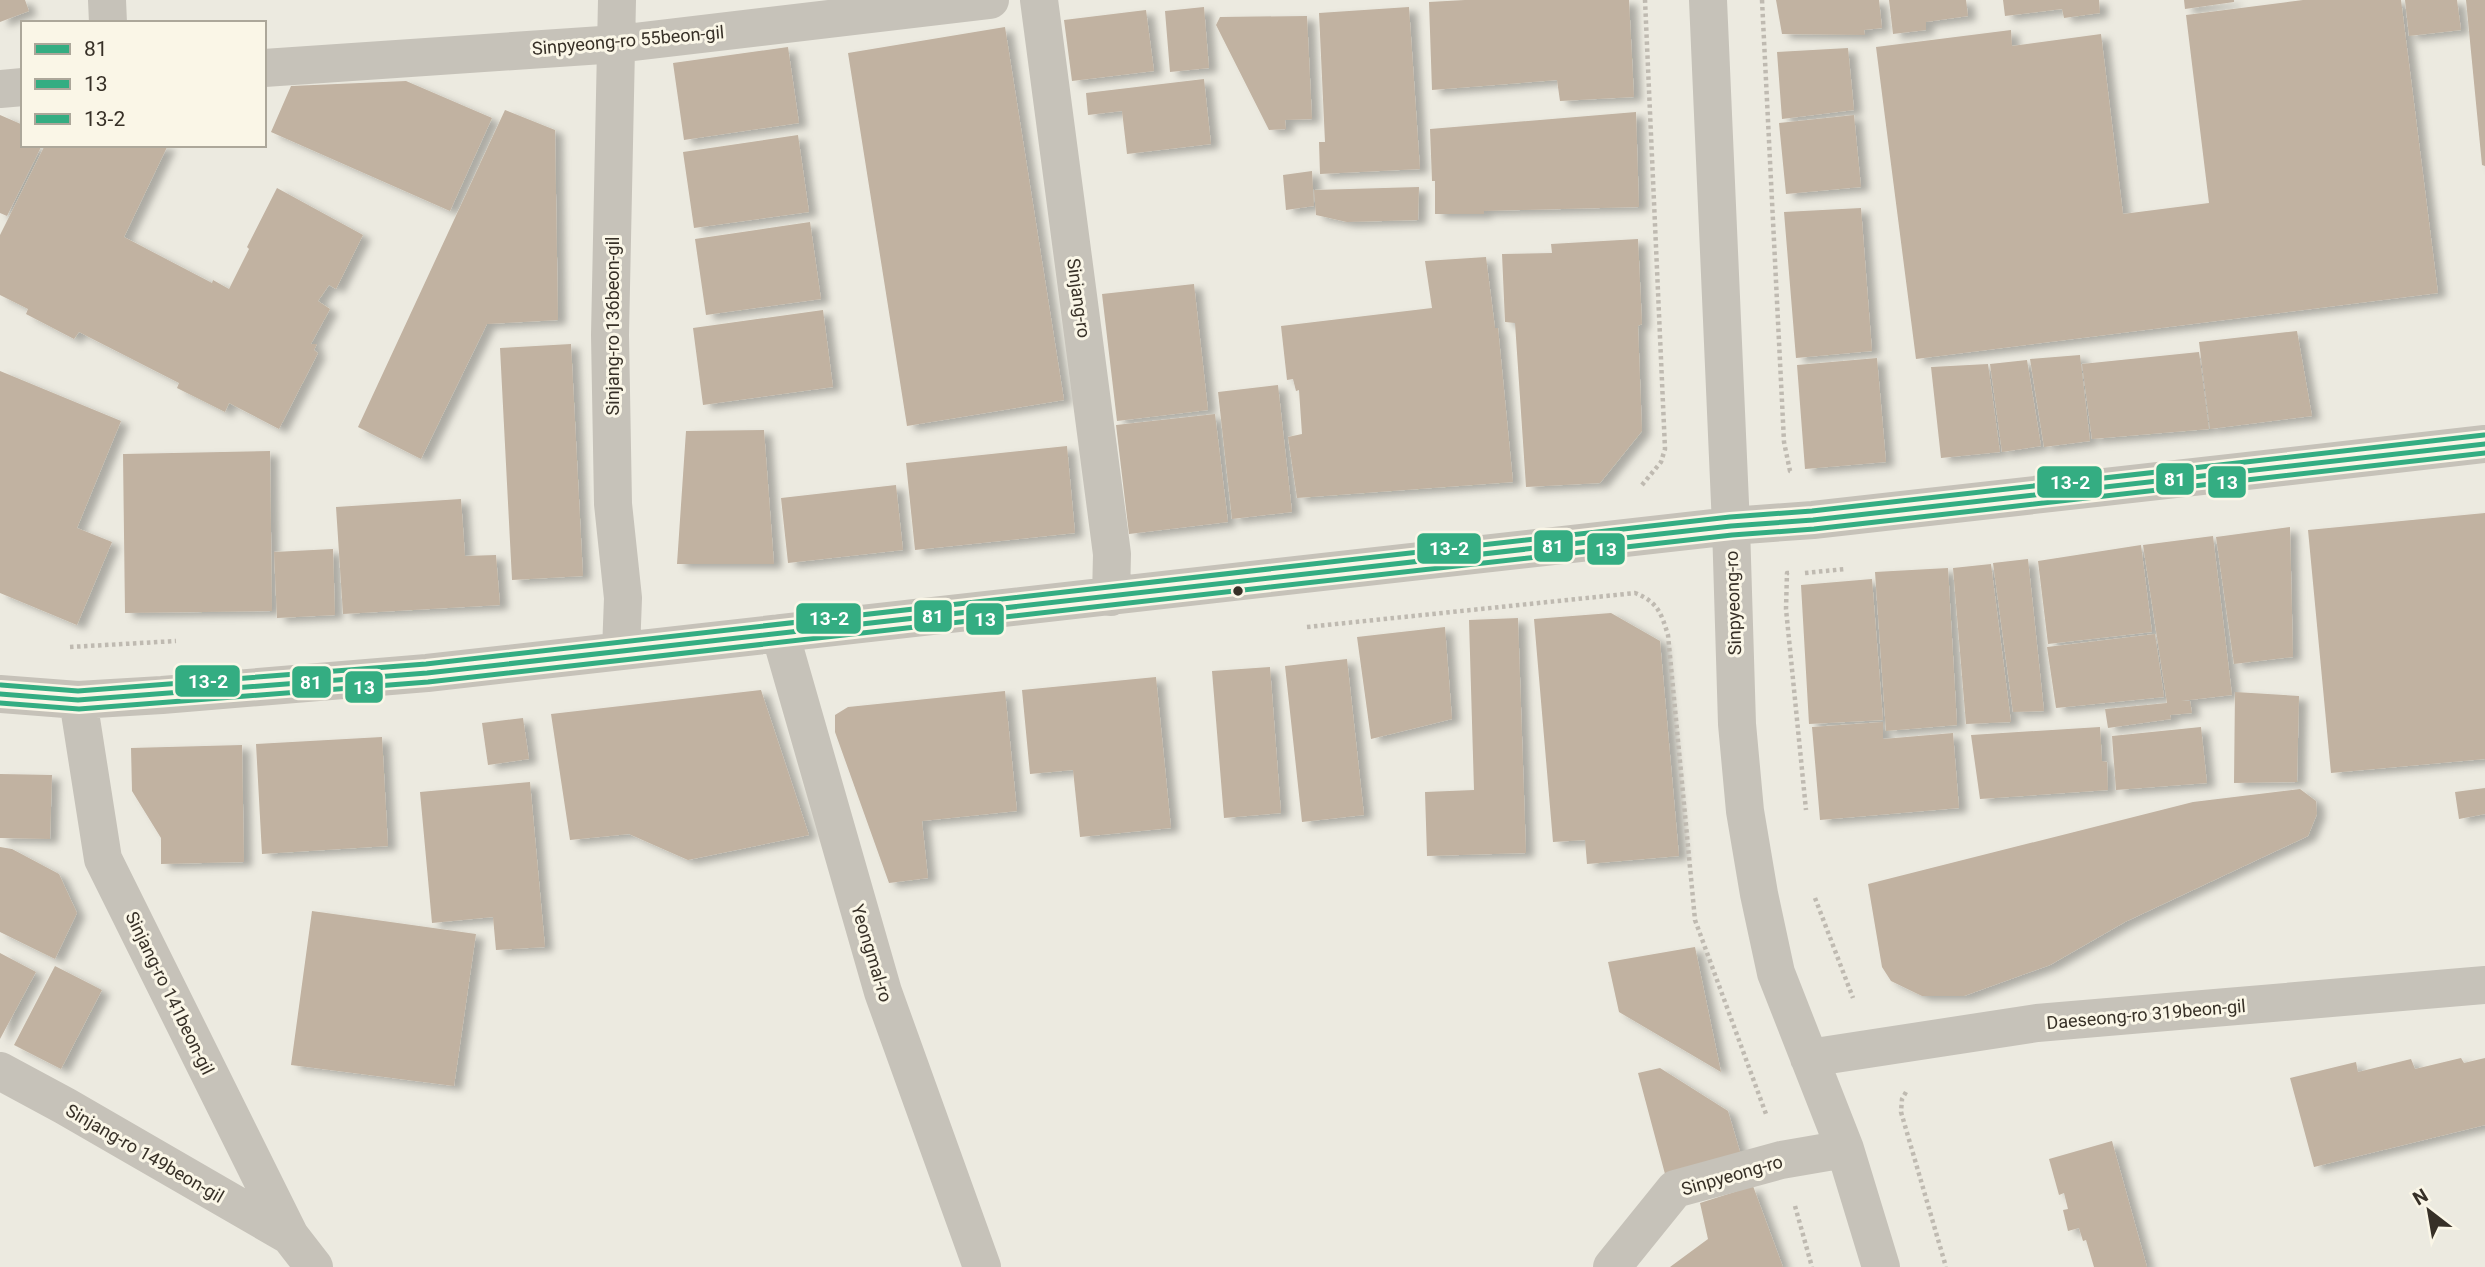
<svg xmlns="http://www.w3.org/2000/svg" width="2485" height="1267" font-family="Roboto,sans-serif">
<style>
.building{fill:#c1b2a1;filter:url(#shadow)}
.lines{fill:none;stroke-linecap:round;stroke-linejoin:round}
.path{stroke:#bfbab1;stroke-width:4.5;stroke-dasharray:3.5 3.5;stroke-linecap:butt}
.minor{stroke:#c6c2b9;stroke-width:38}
.bus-1-casing{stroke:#faf6e7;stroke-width:10}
.bus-2-casing{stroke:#faf6e7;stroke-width:10}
.bus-3-casing{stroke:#faf6e7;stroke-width:10}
.bus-1{stroke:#34ad82;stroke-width:5}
.bus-2{stroke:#34ad82;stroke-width:5}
.bus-3{stroke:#34ad82;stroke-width:5}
.bus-dot{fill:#373027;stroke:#faf6e7;stroke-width:2.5}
.labels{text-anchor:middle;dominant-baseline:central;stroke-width:6;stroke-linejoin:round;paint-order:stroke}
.street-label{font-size:18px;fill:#373027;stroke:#faf6e7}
.line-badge{stroke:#faf6e7;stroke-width:2.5}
.badge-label{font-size:19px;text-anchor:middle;font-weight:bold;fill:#fff}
</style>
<defs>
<filter id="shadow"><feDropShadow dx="8" dy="4.5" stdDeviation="3.5" flood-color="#0004"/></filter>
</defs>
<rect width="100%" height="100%" fill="#eceae0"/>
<path class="building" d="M0,0H25L29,11L0,22Z
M1465,0H1629L1634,97L1560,101L1557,80L1432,90L1429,2Z
M1776,0H1879L1882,28L1864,30L1865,35L1782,34Z
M1889,0H1966L1968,16L1926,22V30L1893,34Z
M2003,0H2099L2100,13L2064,18L2062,9L2005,16Z
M2184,0H2234V2L2185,9Z
M2303,0H2401L2438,293L1916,359L1876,47L2011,30L2012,46L2101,34L2123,214L2209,203L2186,15Z
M2405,0H2457L2461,30L2409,36Z
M2466,0H2485V166L2482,165Z
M1204,7L1209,68L1170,72L1165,11Z
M1409,7L1420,169L1320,174L1319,142H1325L1319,13Z
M1146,10L1154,71L1072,81L1064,20Z
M1307,16L1312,119L1285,120L1286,129L1269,130L1216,25L1220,17Z
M1005,27L1064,400L907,426L848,53Z
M788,47L799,123L684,140L673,63Z
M1848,48L1854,110L1782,119L1777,52Z
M1204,79L1211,144L1127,154L1122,111L1088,115L1086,93Z
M406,81L492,118L450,211L271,132L291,86Z
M505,110L555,130L558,320L487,324L421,459L358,427Z
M1636,112L1639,207L1484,211V214H1435V181H1432L1430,129Z
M0,115L23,125V145H42L7,216L0,213Z
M1854,115L1861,187L1786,194L1779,123Z
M798,135L809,212L694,228L683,152Z
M45,145H168L124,237L212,283L213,280L229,289L249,249L247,247L277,188L363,235L336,289L329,285L318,301L330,309L311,344H317L314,350L318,353L279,429L229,403L225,412L177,388L179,383L79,332L74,339L26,314L28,309L0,295V235Z
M1312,171L1314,206L1286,210L1283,175Z
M1419,187L1418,220L1347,222L1316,215L1314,190Z
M1861,208L1872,351L1796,358L1784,212Z
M810,222L821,299L706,315L695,239Z
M1638,239L1642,324L1638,326L1642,431L1600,483L1526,487L1515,323L1505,322L1502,254L1552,253L1551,244Z
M1486,257L1495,328H1498L1513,482L1297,498L1288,437L1302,434L1299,390L1296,391L1293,379L1287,380L1281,326L1432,308L1425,261Z
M1194,284L1208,410L1117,421L1102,294Z
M823,310L833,387L703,405L693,328Z
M2297,331L2312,416L2210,429L2199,342Z
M571,344L583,576L512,580L500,348Z
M2199,352L2209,429L2092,439L2082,364Z
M2080,355L2090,441L2044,447L2030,359Z
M1877,358L1886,462L1805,469L1797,365Z
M2027,360L2041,446L2002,452L1990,364Z
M1988,364L2000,452L1941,458L1931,367Z
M0,371L121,421L77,528L112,542L77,625L0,593Z
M1278,385L1292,512L1232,519L1218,392Z
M1215,414L1228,522L1129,534L1116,425Z
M764,430L774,564H677L686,431Z
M1067,446L1075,533L915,550L906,463Z
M270,451L272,611L125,613L123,454Z
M896,485L903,550L788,563L781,498Z
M461,499L465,556L496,555L500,605L343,614L336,507Z
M2485,513V759L2331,773L2308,530Z
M2290,527L2293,657L2234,664L2216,537Z
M2213,536L2232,695L2181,701H2190L2192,713L2170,715L2171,719L2108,728L2105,709L2167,703L2143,545Z
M2141,545L2152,632L2048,644L2038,561Z
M333,549L335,615L277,618L274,552Z
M2028,559L2044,711L2013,712L1993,563Z
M1991,564L2011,722L1966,724L1953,568Z
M1948,568L1957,725L1886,731L1875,572Z
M1872,579L1883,720L1809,724L1801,585Z
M1611,613L1660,641L1679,856L1587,864L1585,840L1553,842L1534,619Z
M1518,618L1526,853L1427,856L1425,792L1474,790L1469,620Z
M1445,627L1452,719L1371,739L1357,637Z
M2155,634L2164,697L2056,708L2047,647Z
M1347,659L1364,815L1302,822L1285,666Z
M1270,667L1281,813L1224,818L1212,671Z
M1156,677L1171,828L1080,837L1073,770L1030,774L1022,690Z
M761,690L809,835L688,860L629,834L570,840L551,714Z
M1005,691L1017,811L922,821L928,878L889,883L835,732V715L848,707Z
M2235,692L2299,696L2297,782L2234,783Z
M523,718L529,759L488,765L482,723Z
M1883,722V739L1953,733L1959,808L1820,820L1812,727Z
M2100,727L2102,761L2107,762L2108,790L1980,799L1971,735Z
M2201,727L2207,783L2116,790L2112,736Z
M382,737L388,846L262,854L256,744Z
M242,745L244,862L161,864V838L132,791L131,748Z
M0,774L52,775L50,839L0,838Z
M530,782L545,947L496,950L493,917L432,923L420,792Z
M2485,788V814L2459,819L2455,792Z
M2300,789L2316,801L2317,814L2308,836L2125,922L2050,965L1964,996H1922L1891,981L1882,967L1868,884L2193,802Z
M0,847L12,849L59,874L77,913L55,959L0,932Z
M312,911L476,934L454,1086L291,1065Z
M1695,947L1721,1072L1619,1012L1608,962Z
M0,953L36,972L0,1039Z
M55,966L102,990L61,1069L14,1045Z
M2461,1058L2464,1063L2485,1058V1125L2314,1167L2290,1078L2356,1062L2358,1072L2411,1059L2415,1069Z
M1660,1068L1728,1111L1741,1155L1665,1174L1638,1073Z
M2112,1141L2147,1267H2094L2086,1240L2083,1241L2079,1228L2068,1231L2063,1210L2068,1209L2064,1193L2059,1195L2049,1159Z
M1753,1186L1783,1267H1670L1708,1239L1700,1203Z"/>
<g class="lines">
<path class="path" d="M1762,0L1784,442L1790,471L1793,472
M1642,485L1661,462L1665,449L1645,0
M1789,573H1787L1786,609L1806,810
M1805,573L1845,569
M1307,627L1635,593C1658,602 1661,613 1668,635L1695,920L1766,1114
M70,647L176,641
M1815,898L1853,998
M1906,1092L1902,1099L1901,1112L1946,1267
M1795,1206L1812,1267"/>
<path class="minor" d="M107,0L108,23
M617,0L610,335L613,504L623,598L621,651
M1039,0L1112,554L1111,597
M1708,0L1731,526L1737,724L1745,811L1759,894L1776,973L1845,1149L1881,1267
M264,68L617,44L990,0
M0,89L23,87
M780,633L883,992L982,1267
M0,694L78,700L162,695L427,673L1731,526L1813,520L2485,444
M78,700L103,859L290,1236L314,1267
M1809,1058L2037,1023L2485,985
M0,1071L65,1106L290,1236
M1612,1267L1675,1189L1781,1160L1845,1149"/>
<defs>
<path id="bus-1" d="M0,694L78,700L427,673L1731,526L1813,520L2485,444"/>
<path id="bus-2" d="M0,703L79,709L428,682L1732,535L1814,529L2485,453"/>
<path id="bus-3" d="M1,685L78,691L426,664L1730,517L1812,511L2484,435"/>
</defs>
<use href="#bus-1" class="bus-1-casing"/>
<use href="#bus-2" class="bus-2-casing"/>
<use href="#bus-3" class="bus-3-casing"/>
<use href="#bus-1" class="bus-1"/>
<use href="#bus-2" class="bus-2"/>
<use href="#bus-3" class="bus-3"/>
</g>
<circle class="bus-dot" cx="1238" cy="591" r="6"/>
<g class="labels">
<g class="street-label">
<text transform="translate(628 40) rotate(-5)">Sinpyeong-ro 55beon-gil</text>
<text transform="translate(1079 298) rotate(82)">Sinjang-ro</text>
<text transform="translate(612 326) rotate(-90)">Sinjang-ro 136beon-gil</text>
<text transform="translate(1733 603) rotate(-92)">Sinpyeong-ro</text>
<text transform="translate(872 953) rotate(73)">Yeongmal-ro</text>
<text transform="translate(170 993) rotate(64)">Sinjang-ro 141beon-gil</text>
<text transform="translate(2146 1014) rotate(-5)">Daeseong-ro 319beon-gil</text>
<text transform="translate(145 1153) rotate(30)">Sinjang-ro 149beon-gil</text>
<text transform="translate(1732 1175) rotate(-16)">Sinpyeong-ro</text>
</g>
</g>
<g class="line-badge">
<rect x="2155" y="462" width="40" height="34" rx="7" fill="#34ad82"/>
<rect x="2036" y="465" width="67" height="34" rx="7" fill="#34ad82"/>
<rect x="2207" y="465" width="40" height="34" rx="7" fill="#34ad82"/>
<rect x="1533" y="529" width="41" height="34" rx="7" fill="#34ad82"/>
<rect x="1416" y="532" width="66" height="33" rx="7" fill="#34ad82"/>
<rect x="1586" y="532" width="40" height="34" rx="7" fill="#34ad82"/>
<rect x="913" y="599" width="40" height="34" rx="7" fill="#34ad82"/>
<rect x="795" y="602" width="67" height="33" rx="7" fill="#34ad82"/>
<rect x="965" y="602" width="40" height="34" rx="7" fill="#34ad82"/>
<rect x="174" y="664" width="67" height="34" rx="7" fill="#34ad82"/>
<rect x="291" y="665" width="41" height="34" rx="7" fill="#34ad82"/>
<rect x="344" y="670" width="40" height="34" rx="7" fill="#34ad82"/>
</g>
<g class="badge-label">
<text x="2175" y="486">81</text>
<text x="2070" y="489">13-2</text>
<text x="2227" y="489">13</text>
<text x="1553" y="553">81</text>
<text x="1449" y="555">13-2</text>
<text x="1606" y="556">13</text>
<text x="933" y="623">81</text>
<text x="829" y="625">13-2</text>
<text x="985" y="626">13</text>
<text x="208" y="688">13-2</text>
<text x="311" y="689">81</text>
<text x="364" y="694">13</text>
</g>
<rect x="21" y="21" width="245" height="126" fill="#faf6e7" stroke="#aca79a" stroke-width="2"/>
<rect x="35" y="44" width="35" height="10" fill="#34ad82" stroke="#aca79a" stroke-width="2"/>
<text x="84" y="56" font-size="21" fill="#373027">81</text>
<rect x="35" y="79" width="35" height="10" fill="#34ad82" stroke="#aca79a" stroke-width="2"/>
<text x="84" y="91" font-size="21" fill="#373027">13</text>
<rect x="35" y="114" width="35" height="10" fill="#34ad82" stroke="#aca79a" stroke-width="2"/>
<text x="84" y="126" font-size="21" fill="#373027">13-2</text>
<g transform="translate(2429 1211) rotate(329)" stroke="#faf6e7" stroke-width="5" paint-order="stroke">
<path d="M0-5L12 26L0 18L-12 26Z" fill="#373027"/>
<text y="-10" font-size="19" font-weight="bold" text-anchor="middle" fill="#373027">N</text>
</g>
</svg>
